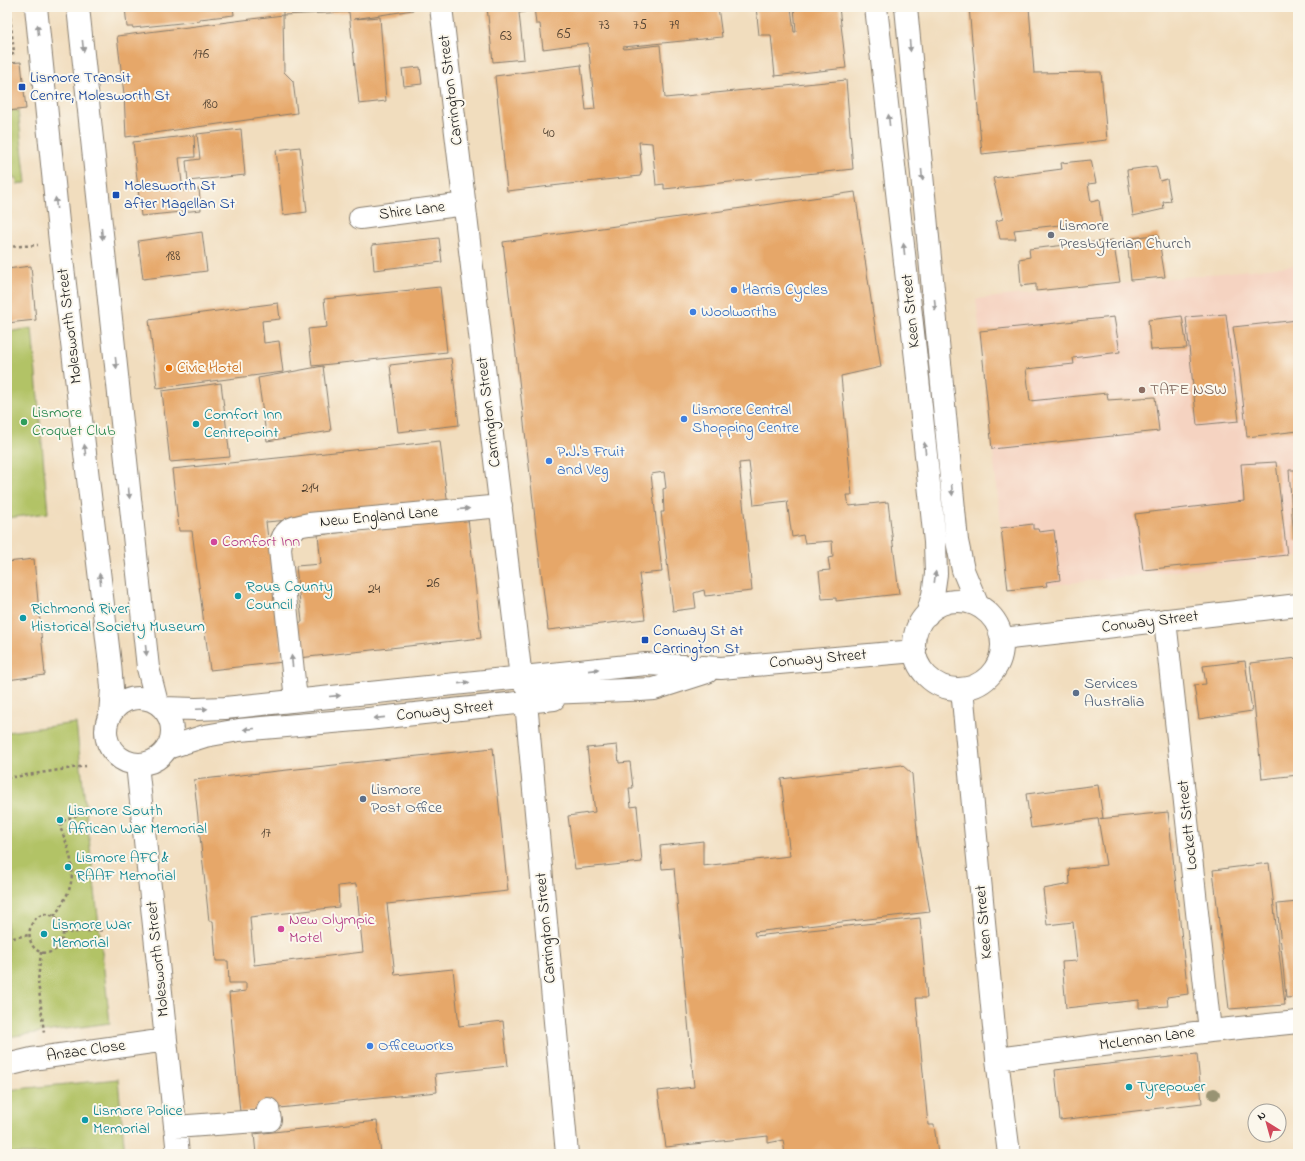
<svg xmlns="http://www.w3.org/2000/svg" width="1305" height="1161" font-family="'Indie Flower',sans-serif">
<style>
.built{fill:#f5d3c1}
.green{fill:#b2c366;stroke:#677041}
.building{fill:#e6a769;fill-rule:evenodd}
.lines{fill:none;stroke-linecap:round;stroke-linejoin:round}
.minor-casing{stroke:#867c6d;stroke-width:24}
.path{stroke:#867c6d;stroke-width:2.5;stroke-dasharray:3 3;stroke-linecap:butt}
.minor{stroke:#fff;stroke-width:22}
.tree{fill:#989373}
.oneway{fill:#999}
.transit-dot{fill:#1a4fb4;stroke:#fbf7ec;stroke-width:1.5}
.worship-dot{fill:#6b7280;stroke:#fbf7ec;stroke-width:1.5}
.shop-dot{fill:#3f7fe0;stroke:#fbf7ec;stroke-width:1.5}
.food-dot{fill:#e8710a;stroke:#fbf7ec;stroke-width:1.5}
.education-dot{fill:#8d6e63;stroke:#fbf7ec;stroke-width:1.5}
.leisure-dot{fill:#2e9e5b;stroke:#fbf7ec;stroke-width:1.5}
.culture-dot{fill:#0f9aa8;stroke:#fbf7ec;stroke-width:1.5}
.hotel-dot{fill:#d1479c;stroke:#fbf7ec;stroke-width:1.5}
.service-dot{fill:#5c6f8a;stroke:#fbf7ec;stroke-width:1.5}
.labels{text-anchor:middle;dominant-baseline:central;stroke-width:4;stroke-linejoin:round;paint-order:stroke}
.number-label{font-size:14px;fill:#4e3f2f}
.transit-label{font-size:16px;fill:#164399;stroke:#fbf7ec;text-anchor:start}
.street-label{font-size:16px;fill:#1c1c1c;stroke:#fbf7ec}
.worship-label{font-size:16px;fill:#5b616d;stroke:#fbf7ec;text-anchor:start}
.shop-label{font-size:16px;fill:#366cbe;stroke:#fbf7ec;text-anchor:start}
.food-label{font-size:16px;fill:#c56008;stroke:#fbf7ec;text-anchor:start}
.education-label{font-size:16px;fill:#785e54;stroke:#fbf7ec;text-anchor:start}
.leisure-label{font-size:16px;fill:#27864d;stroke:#fbf7ec;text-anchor:start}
.culture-label{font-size:16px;fill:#0d838f;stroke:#fbf7ec;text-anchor:start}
.hotel-label{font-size:16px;fill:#b23c85;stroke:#fbf7ec;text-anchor:start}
.service-label{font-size:16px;fill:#4e5e75;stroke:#fbf7ec;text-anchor:start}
</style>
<rect width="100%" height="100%" fill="#fbf7ec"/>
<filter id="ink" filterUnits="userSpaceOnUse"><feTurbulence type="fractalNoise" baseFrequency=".025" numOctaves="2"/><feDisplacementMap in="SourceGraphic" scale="8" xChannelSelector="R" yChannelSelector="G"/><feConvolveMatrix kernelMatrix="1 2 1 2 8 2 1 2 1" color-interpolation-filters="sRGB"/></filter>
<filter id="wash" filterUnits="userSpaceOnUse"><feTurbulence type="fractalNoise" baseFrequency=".012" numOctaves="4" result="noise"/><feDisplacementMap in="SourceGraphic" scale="16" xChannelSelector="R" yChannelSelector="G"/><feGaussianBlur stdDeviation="0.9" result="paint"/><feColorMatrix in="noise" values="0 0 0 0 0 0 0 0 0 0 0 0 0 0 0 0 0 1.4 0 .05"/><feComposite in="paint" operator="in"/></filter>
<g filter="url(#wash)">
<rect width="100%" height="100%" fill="#f1ddbe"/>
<path class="built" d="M1298,265V557L1008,590L976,299Z"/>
<path class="green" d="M7,96L8,111L18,110L26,183L17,184L16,178H7Z
M32,328L48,513L7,518V332Z
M76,723L110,1023L7,1037V732Z
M118,1079L125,1154H10L7,1121V1090Z"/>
<g id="blocks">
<path class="building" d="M125,7H233L234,15L200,19V21L133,28V27H127Z
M283,7H413V10L354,19L380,17L386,101L359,104L349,12L283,15Z
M487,7H524L525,12L519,13L524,59L493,62Z
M534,7H687L688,9L718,7L722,37L623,47L624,49L660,45L665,98L846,80L853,169L664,189V184L656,185L652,143L639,142L642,170L640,176L507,191L495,76L581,65L586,110L595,109L588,43L543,49L540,24H536Z
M756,7H791L794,32H796L794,7H839L846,68L775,76L771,35H759Z
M969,7H1029L1034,73L1101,72L1107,140L982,154Z
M283,15L284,72L293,81L297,113L126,137L124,94L117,36Z
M21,62L26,109L8,111L7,63Z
M420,67L422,84L404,86L402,69Z
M241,129L245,175L188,181L186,161L200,159L197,134Z
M194,135L195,157L179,158L183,191L199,189L201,210L141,216L133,142Z
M300,147L307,212L283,215L276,150Z
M1091,160L1096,183L1088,184L1091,202L1099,200L1102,225L1072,229L1069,224L1014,230L1016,239H1000L996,221L1003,219L993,178L1062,169L1061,163Z
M1156,166L1160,181L1167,179L1171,201L1163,202L1164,209L1133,216L1127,170Z
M855,192L881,367L841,376L852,495H847L849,506L888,502L899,594L836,601V598L822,599L819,571L830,570L828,558L833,557L832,541L805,543L803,535L792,537L787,501L754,505L749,462L739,463L752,591L705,596L704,590L694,593L696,608L673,611L661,512H664L663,489L666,488L664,472L651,474L662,572L639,574L645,619L548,630L503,242Z
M202,232L207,271L143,279L138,241Z
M1158,234L1165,277L1131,280L1127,239Z
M439,238L442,262L374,270L372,245Z
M1113,240L1120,282L1036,291V284L1021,286L1019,259L1030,257L1029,249Z
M31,266L36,320L7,323V269Z
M440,287L447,352L312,366L308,329L327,327L324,299Z
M278,303L280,319L262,321L264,343L279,341L283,372L157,388L149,320Z
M1226,314L1239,421L1197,425L1186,317Z
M1182,316L1187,348L1151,350L1148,320Z
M1114,317L1120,352L1073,358L1074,364L1026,369L1030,401L1107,393L1108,400L1155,397L1159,431L992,449L980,331Z
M1298,320V431L1247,437L1239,365L1233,327Z
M451,358L459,425L398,432L390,365Z
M323,366L331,431L267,441L258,378Z
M221,383L230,457L170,462L162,391Z
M440,441L448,506L266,522L283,662L210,670L192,531H179L172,469Z
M1276,462L1287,555L1143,570L1135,514L1244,501L1241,464Z
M1289,470H1298V541H1294Z
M468,518L481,638L299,658L295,623L302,622L296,566L321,564L318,535Z
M1033,524V529H1038L1039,532L1054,530L1060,580L1046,582L1047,586L1008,590L1001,528Z
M34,559L45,675L7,680V562Z
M1298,658V775L1262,779L1250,663Z
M1245,661L1252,711L1199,719L1194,685L1206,684L1203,666Z
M617,745L619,763L630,762L633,788H629L631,807L637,806L642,862L575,869L568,816L595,812L587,748Z
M493,748L508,891L387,904L395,975L453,969L459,1026L503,1021L508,1066L435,1074L437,1092L240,1112L229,993L246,991V983H229L228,961H216L213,921H209L194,780ZM356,884L363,952L254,965L250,917L339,907L338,886Z
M902,765L912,774L918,841L930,912L754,932L755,936L920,918L927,998H916L928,1125H934L938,1154H785L783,1140L768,1143V1136L666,1147L658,1091L694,1087L674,868L662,869L660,846L703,841V866L790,856L781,779Z
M1098,785L1103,818L1031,828L1026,794Z
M1168,812L1188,994L1167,997L1168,1006L1139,1008V1000L1066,1008L1062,962L1077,961L1073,922L1047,925L1043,889L1070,884L1069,869L1106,865L1098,819Z
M1269,863L1285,1005L1229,1009L1213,870Z
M1298,902V997L1286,998L1277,904Z
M1197,1054L1202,1103L1060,1120L1055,1070Z
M377,1121L381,1154H256L254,1134Z"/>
</g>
</g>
<g filter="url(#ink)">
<use href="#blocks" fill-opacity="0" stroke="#867c6d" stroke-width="1"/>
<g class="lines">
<defs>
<path id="minor" d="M36,7L60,242L110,664L112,688L110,715
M78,7L148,668L157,703
M441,7L521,678C526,689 534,692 546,693L654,689
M876,7L916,359L935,542L936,574L933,595L927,615
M906,7L957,541L963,570L978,606
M360,218L465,204
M914 645a44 44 0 1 1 88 0a44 44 0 1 1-88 0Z
M1165,620L1210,1031
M1002,639L1298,605
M962,689L997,1059L1009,1154
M640,690L654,689L707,672
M106 731a33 33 0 1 1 66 0a33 33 0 1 1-66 0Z
M296,700L280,549C282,529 291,527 309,524L501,506
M526,702L567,1154
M163,708L196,709L225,708L646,664L721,668L915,651
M167,748L205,736L239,730L368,719L554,699
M137,764L178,1154
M997,1059L1210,1031L1298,1022
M7,1065L32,1059L166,1040
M175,1127L270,1120L268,1109"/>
</defs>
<use href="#minor" class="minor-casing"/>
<path class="path" d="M7,59L14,53L9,7
M7,247L38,245
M7,778L86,766
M44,914C55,914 64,921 63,933C61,962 25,958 30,929C32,921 36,917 44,914Z
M54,916C59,910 62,904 66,897C78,873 70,851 60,827L63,821L91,809
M63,933L105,930
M7,939L29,935
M41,952L38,981L44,1033"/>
<use href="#minor" class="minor"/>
</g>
<circle class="tree" cx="1214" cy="1094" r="6"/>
<defs><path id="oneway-solid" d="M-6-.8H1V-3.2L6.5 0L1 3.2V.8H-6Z"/></defs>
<g class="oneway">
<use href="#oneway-solid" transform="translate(38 30) rotate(-96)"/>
<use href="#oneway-solid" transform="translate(83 46) rotate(84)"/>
<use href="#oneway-solid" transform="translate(910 46) rotate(85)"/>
<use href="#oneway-solid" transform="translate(889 120) rotate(-96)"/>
<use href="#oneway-solid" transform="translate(922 175) rotate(85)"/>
<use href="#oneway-solid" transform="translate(56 203) rotate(-96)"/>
<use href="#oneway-solid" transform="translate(102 234) rotate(84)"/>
<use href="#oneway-solid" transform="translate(904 249) rotate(-96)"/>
<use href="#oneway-solid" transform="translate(935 305) rotate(85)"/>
<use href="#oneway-solid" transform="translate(116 363) rotate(84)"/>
<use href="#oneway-solid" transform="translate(925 448) rotate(-96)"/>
<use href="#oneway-solid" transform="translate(85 450) rotate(-97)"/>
<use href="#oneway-solid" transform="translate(952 490) rotate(85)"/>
<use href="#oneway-solid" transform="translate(129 493) rotate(84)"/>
<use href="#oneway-solid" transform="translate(464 509) rotate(-5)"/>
<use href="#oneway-solid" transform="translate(935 577) rotate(-83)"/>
<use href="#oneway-solid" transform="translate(100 579) rotate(-97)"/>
<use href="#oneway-solid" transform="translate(146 650) rotate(84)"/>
<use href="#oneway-solid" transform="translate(292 661) rotate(-96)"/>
<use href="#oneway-solid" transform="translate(594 670) rotate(-6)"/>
<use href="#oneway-solid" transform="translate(464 683) rotate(-6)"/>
<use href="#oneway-solid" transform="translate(335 696) rotate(-5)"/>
<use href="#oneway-solid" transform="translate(202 709) rotate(-3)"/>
<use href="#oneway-solid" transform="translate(379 718) rotate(174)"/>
<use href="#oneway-solid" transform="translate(249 729) rotate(175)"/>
</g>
</g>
<g class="transit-dot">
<rect x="18" y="83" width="8" height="8" rx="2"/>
<rect x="112" y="191" width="8" height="8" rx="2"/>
<rect x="641" y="636" width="8" height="8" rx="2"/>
</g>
<circle class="worship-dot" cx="1051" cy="235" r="4"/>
<g class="shop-dot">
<circle cx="734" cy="290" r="4"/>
<circle cx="693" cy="312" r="4"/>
<circle cx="684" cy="419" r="4"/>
<circle cx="549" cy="461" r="4"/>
<circle cx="370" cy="1046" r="4"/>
</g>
<circle class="food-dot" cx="169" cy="368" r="4"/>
<circle class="education-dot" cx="1142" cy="390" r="4"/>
<circle class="leisure-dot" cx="24" cy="422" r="4"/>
<g class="culture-dot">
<circle cx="196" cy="424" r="4"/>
<circle cx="238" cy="596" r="4"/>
<circle cx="23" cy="618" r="4"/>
<circle cx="60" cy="820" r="4"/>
<circle cx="68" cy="867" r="4"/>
<circle cx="44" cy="934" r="4"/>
<circle cx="1129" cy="1087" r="4"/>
<circle cx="85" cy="1120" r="4"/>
</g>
<g class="hotel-dot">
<circle cx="214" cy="542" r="4"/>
<circle cx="281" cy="929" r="4"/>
</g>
<g class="service-dot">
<circle cx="1076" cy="693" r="4"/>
<circle cx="363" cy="799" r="4"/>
</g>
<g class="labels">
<g class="number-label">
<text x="604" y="25">73</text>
<text x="640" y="25">75</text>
<text x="674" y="25">79</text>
<text x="564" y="34">65</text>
<text x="506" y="36">63</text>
<text x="201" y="54">176</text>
<text x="210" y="104">180</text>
<text x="549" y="133">40</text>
<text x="173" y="256">188</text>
<text x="310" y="488">214</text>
<text x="433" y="583">26</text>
<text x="374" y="589">24</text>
<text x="266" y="833">17</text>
</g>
<g class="transit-label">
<text x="30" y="78">Lismore Transit<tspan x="30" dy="18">Centre, Molesworth St</tspan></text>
<text x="124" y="186">Molesworth St<tspan x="124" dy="18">after Magellan St</tspan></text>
<text x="653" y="631">Conway St at<tspan x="653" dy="18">Carrington St</tspan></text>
</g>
<g class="street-label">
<text transform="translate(451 90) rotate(-97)">Carrington Street</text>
<text transform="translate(412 211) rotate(-7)">Shire Lane</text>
<text transform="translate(911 311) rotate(-96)">Keen Street</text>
<text transform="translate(70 326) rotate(-97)">Molesworth Street</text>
<text transform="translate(489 412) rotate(-97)">Carrington Street</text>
<text transform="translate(379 517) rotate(-5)">New England Lane</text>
<text transform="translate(1150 622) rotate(-7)">Conway Street</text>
<text transform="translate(818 659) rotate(-5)">Conway Street</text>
<text transform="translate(445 711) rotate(-6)">Conway Street</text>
<text transform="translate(1188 825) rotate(-96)">Lockett Street</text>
<text transform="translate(984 922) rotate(-95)">Keen Street</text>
<text transform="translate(546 928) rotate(-95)">Carrington Street</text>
<text transform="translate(158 959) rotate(-96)">Molesworth Street</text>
<text transform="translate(1147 1039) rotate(-8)">McLennan Lane</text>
<text transform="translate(86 1051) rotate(-8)">Anzac Close</text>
</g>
<g class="worship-label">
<text x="1059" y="226">Lismore<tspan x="1059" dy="18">Presbyterian Church</tspan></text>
</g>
<g class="shop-label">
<text x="742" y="290">Harris Cycles</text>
<text x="701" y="312">Woolworths</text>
<text x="692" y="410">Lismore Central<tspan x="692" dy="18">Shopping Centre</tspan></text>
<text x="557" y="452">P.J.'s Fruit<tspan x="557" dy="18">and Veg</tspan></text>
<text x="378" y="1046">Officeworks</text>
</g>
<g class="food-label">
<text x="177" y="368">Civic Hotel</text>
</g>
<g class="education-label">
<text x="1150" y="390">TAFE NSW</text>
</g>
<g class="leisure-label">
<text x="32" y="413">Lismore<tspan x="32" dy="18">Croquet Club</tspan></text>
</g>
<g class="culture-label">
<text x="204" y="415">Comfort Inn<tspan x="204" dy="18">Centrepoint</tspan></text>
<text x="246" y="587">Rous County<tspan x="246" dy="18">Council</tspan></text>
<text x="31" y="609">Richmond River<tspan x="31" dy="18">Historical Society Museum</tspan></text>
<text x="68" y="811">Lismore South<tspan x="68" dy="18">African War Memorial</tspan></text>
<text x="76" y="858">Lismore AFC &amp;<tspan x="76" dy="18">RAAF Memorial</tspan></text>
<text x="52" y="925">Lismore War<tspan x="52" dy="18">Memorial</tspan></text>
<text x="1137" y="1087">Tyrepower</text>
<text x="93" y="1111">Lismore Police<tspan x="93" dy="18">Memorial</tspan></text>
</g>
<g class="hotel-label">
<text x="222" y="542">Comfort Inn</text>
<text x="289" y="920">New Olympic<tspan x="289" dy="18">Motel</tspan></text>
</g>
<g class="service-label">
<text x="1084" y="684">Services<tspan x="1084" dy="18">Australia</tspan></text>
<text x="371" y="790">Lismore<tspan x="371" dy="18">Post Office</tspan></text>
</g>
</g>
<rect width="1305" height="1161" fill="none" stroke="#fbf7ec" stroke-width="24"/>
<g transform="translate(1267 1123) rotate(323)"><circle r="19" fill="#fbf7ec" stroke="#a29f99"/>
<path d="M0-3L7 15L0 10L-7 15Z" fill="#d1495b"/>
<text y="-6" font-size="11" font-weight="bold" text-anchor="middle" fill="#1c1c1c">N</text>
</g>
</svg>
